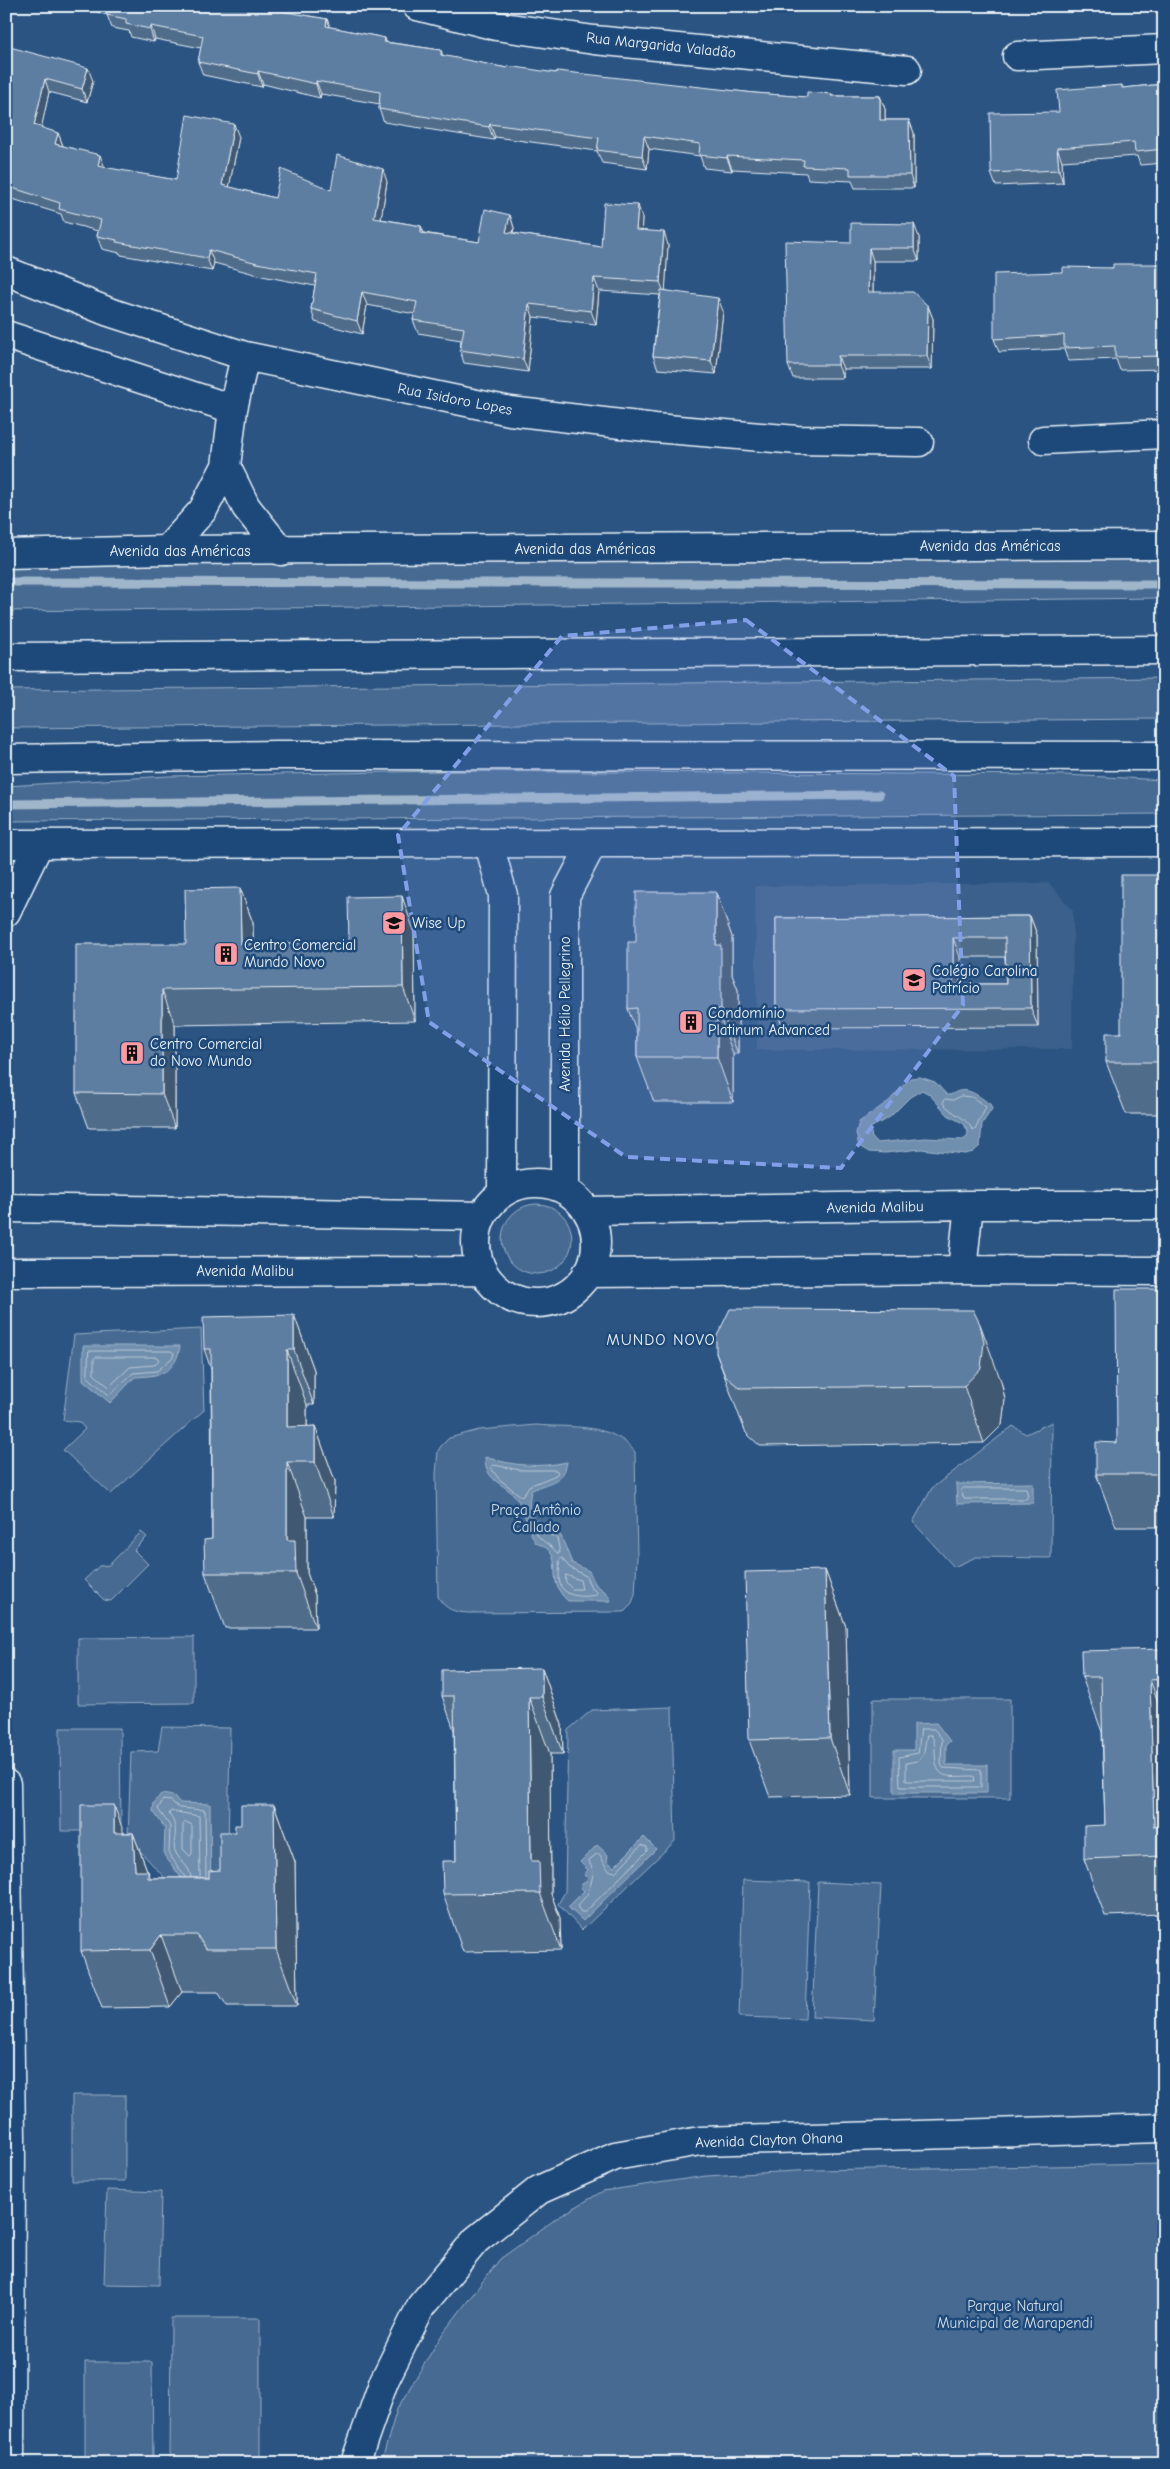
<svg xmlns="http://www.w3.org/2000/svg" width="1170" height="2469" font-family="'Comic Neue',sans-serif">
<style>
.built{fill:#3a608b}
.green{fill:#476b93;stroke:#98aec6}
.water{fill:#708ead;stroke:#a0b6cb;fill-rule:evenodd}
.lines{fill:none;stroke-linecap:round;stroke-linejoin:round}
.shore{stroke:#b8c9da;stroke-width:1}
.stream{stroke:#a0b6cb;stroke-width:9}
.minor-casing{stroke:#e8f1f8;stroke-width:31}
.secondary-casing{stroke:#e8f1f8;stroke-width:31}
.trunk-casing{stroke:#e8f1f8;stroke-width:31}
.minor{stroke:#1f4a7a;stroke-width:28}
.secondary{stroke:#1f4a7a;stroke-width:28}
.trunk{stroke:#1f4a7a;stroke-width:28}
.wall{fill:#506c8a;stroke:#e8f1f8;fill-rule:evenodd}
.shaded-wall{fill:#415871;stroke:#e8f1f8}
.building{fill:#5d7da1;stroke:#e8f1f8;fill-rule:evenodd}
.marked{fill:#82a0e8;fill-opacity:0.2;stroke:#82a0e8;stroke-width:4;stroke-dasharray:10 6;stroke-linejoin:round}
.labels{text-anchor:middle;dominant-baseline:central;stroke-width:5;stroke-linejoin:round;paint-order:stroke}
.street-label{font-size:15px;fill:#e8f1f8;stroke:#1f4a7a}
.poi-label{font-size:15px;fill:#e8f1f8;stroke:#1f4a7a;text-anchor:start}
.park-label{font-size:15px;fill:#d0dde9;stroke:#1f4a7a}
.neighbourhood-label{font-size:16px;letter-spacing:1px;fill:#e8f1f8;stroke:#1f4a7a}
</style>
<rect width="100%" height="100%" fill="#2b5482"/>
<filter id="ink" filterUnits="userSpaceOnUse"><feTurbulence type="fractalNoise" baseFrequency=".02" numOctaves="2"/><feDisplacementMap in="SourceGraphic" scale="10" xChannelSelector="R" yChannelSelector="G"/><feConvolveMatrix kernelMatrix="1 2 1 2 8 2 1 2 1" color-interpolation-filters="sRGB"/></filter>
<g filter="url(#ink)">
<path class="built" d="M1049,883L1073,911L1072,1049L757,1050L755,886Z"/>
<path class="green" d="M1164,557V598L6,611V565Z
M1164,678V719L6,728V690Z
M444,771L1066,775L1164,780V814L6,821V786L168,776Z
M502 1239a35 35 0 1 1 70 0a35 35 0 1 1-70 0Z
M201,1329L204,1410L111,1494L63,1450L85,1429L79,1422L63,1420L74,1335Z
M1052,1422L1051,1558L976,1557L954,1567L913,1522L932,1488L1013,1426L1026,1434Z
M536,1425C571,1428 612,1422 635,1452L637,1558L635,1595L631,1605L624,1612L468,1613C454,1612 446,1610 438,1597L436,1474L438,1451L441,1446L449,1438L479,1430Z
M141,1532L147,1537L134,1550L148,1564L111,1601L104,1600L84,1580L99,1566L109,1565Z
M194,1637V1703L78,1704V1638Z
M873,1699H1010V1798H873Z
M672,1707L675,1841L582,1930L558,1904L565,1892L568,1730L592,1710Z
M162,1727L230,1728L227,1920L165,1922L164,1877L128,1838L131,1752L158,1751Z
M60,1728H120L121,1831H61Z
M743,1880L810,1882L805,2019L739,2017Z
M818,1882L881,1885L874,2020L812,2017Z
M72,2095H125V2181H72Z
M1164,2164V2463H381L397,2409L443,2333L500,2259L557,2218L603,2191L706,2176L814,2170Z
M107,2190L161,2192L159,2285L104,2284Z
M171,2318H260V2463H170Z
M85,2362H152L153,2463H85Z"/>
<path class="water" d="M920,1077L935,1082L947,1095C953,1095 954,1092 959,1091C971,1088 981,1098 990,1104L992,1109L982,1124L980,1146L973,1152L965,1154L921,1149L885,1153L869,1152L859,1146L856,1133L859,1122L889,1101L910,1078ZM922,1090L929,1094L948,1115L964,1124L968,1132L967,1137L963,1140L925,1138L878,1143L872,1138L870,1128L890,1117L910,1097Z
M83,1346H180C176,1373 160,1376 135,1377L110,1403L83,1380Z
M485,1457C513,1466 539,1468 567,1462C564,1484 547,1481 531,1491C524,1525 541,1519 561,1536L572,1563L589,1571L596,1585L607,1593L611,1601H568C542,1579 569,1554 536,1543C528,1531 526,1515 519,1502C508,1482 485,1485 485,1457Z
M1033,1483V1503L957,1504L956,1484Z
M936,1723L950,1741L946,1745V1765H987V1793H894V1750H914V1724Z
M161,1794L174,1796L180,1803L210,1804L211,1909H182L180,1876L164,1855L165,1828L153,1811L154,1803Z
M644,1837L656,1849L583,1921L568,1907L584,1891L580,1886L588,1879L584,1875L588,1870L580,1862L597,1845L608,1855L607,1861L614,1867Z"/>
<g class="lines">
<path class="shore" d="M961,1096L972,1097L986,1107L975,1130L972,1129C966,1117 952,1114 943,1103L945,1099L953,1100Z
M89,1351H171L174,1353L173,1357L157,1371L133,1373L109,1395L88,1377Z
M96,1357H157L159,1360L154,1365L130,1367L109,1387L94,1374V1359Z
M494,1465L520,1470H556L558,1472L556,1475L529,1486L522,1497L498,1478L491,1468Z
M964,1488H1026L1028,1496L1026,1499H964L961,1491Z
M537,1529L557,1538L560,1553H557C551,1544 540,1542 536,1532Z
M562,1558L569,1567L586,1576L591,1588L597,1592L596,1595C581,1598 559,1597 559,1577C559,1571 560,1566 559,1561Z
M566,1575L580,1580L582,1589H572L566,1582Z
M921,1729H934L942,1739L941,1764L943,1768L981,1770V1787H900L899,1757L918,1753Z
M927,1735H931C935,1741 934,1743 935,1750C935,1782 947,1776 974,1776L975,1781H906V1763L917,1761L923,1756Z
M186,1822L192,1825V1854L190,1856L183,1849V1825Z
M642,1845L647,1847V1851L585,1912H581L577,1906L588,1894C589,1886 595,1876 592,1868C591,1865 589,1863 589,1860L598,1853C605,1859 603,1871 615,1872Z
M185,1877L169,1854L170,1826L158,1809L163,1800L171,1801L179,1808L205,1810L206,1877
M191,1877C190,1866 180,1862 176,1853C170,1840 182,1832 169,1814L171,1811L199,1816L200,1877"/>
<path class="stream" d="M6,582L1164,584
M6,804L879,795"/>
<defs>
<path id="minor" d="M417,6L496,26L594,40L907,70
M1017,56L1164,49
M6,271L109,312L245,356L510,411L655,428L797,440L919,442
M6,335L233,409
M1043,440L1164,434
M226,466L246,507L281,551
M167,550L203,510L226,466L233,409L245,356
M489,844L503,895L502,1193
M6,912L39,844
M476 1243a60 60 0 1 1 120 0a60 60 0 1 1-120 0Z
M565,1190V896L592,844
M6,1208L482,1216
M587,1211L969,1205H1164
M962,1270L969,1205
M6,1272L483,1271
M587,1273L962,1270L1164,1271
M6,1784L11,2137L10,2463
M355,2463L384,2381L421,2306L476,2240L539,2190L615,2156L700,2141L1164,2128"/>
<path id="secondary" d="M6,554L167,550L1164,545
M6,844L1164,842"/>
<path id="trunk" d="M6,657L1164,650
M6,759L276,755L1164,756"/>
</defs>
<use href="#minor" class="minor-casing"/>
<use href="#secondary" class="secondary-casing"/>
<use href="#trunk" class="trunk-casing"/>
<use href="#minor" class="minor"/>
<use href="#secondary" class="secondary"/>
<use href="#trunk" class="trunk"/>
</g>
<path class="wall" d="M78,6H275L277,11L327,19L330,27L385,38L386,42L441,50L443,56L507,68L755,93L807,97L832,94V96H880L885,109V120H909L914,133V188H855L852,181L808,179L806,173L732,169V171L704,168L700,156L649,149L647,169L602,163L597,151L495,137L494,140L384,122L379,109L380,104L321,94L320,98L263,84L262,87L203,75L198,62L201,48L155,39L154,42L131,37L129,31L112,28L107,15Z
M6,46L93,81L87,102L49,92L41,128L58,133L63,146L105,168L176,180L239,137L229,187L275,198L387,182L381,219L421,226L424,233L479,242L510,215L514,228L513,233L601,247L642,218L641,231L668,245L665,290L723,311L716,374L658,369L653,356L660,295L599,291L596,324L533,317L528,372L464,363L460,350L461,340L418,333L413,320L415,314L367,305L362,334L315,322L311,309L315,286L262,276L214,263L212,271L121,255L120,253L102,249L97,236L98,231L64,222L61,214L6,197Z
M1164,84V163L1140,165L1137,156L1062,161L1063,183L996,186L991,173L1059,112L1122,85V88Z
M919,237V261H873V292L928,306L933,319L932,369H843V378H793L788,365L851,243Z
M1164,264V369L1120,370L1116,359L1068,361L1064,349L999,352L994,339L1063,272Z
M1164,875V1114H1126L1106,1062L1121,1033Z
M240,888L253,923V944L349,942L414,931L415,1021L175,1025V1128H89L76,1093L186,944Z
M716,892L732,937V975L738,990V1054H733V1102H654L637,1057V1033L628,1009L636,942Z
M1030,916L1037,935L1038,1027L783,1028L776,1009V918ZM960,957H1005L1006,984H960Z
M1164,1289V1527H1116L1096,1474L1117,1443Z
M294,1315L314,1370V1405H307V1427L315,1426L335,1481L334,1517H307V1573L315,1595L316,1628H225L205,1573L212,1539L211,1369L204,1349Z
M716,1353L1001,1381L1005,1399L1002,1425L984,1443L760,1446L746,1433L737,1410Z
M825,1570L846,1627L850,1795L770,1797L749,1740Z
M1164,1649V1914L1105,1916L1084,1859L1105,1825L1102,1732L1082,1677Z
M542,1668L562,1725L563,1754H550L551,1894L560,1918L561,1950L463,1952L443,1894L456,1861L454,1730L442,1696Z
M274,1805L295,1862L297,2006H227L218,1992H182L170,2007L102,2008L81,1951L124,1833H133L150,1878H209L220,1870L235,1832L241,1825Z"/>
<path class="shaded-wall" d="M271,6H275L277,11L270,9Z
M327,19L332,32L326,26Z
M151,26L155,39L154,42L150,29Z
M88,68L93,81L87,102L82,89Z
M258,71L263,84L262,87L258,74Z
M45,79L49,92L39,139L34,125Z
M316,81L321,94L320,98L316,84Z
M880,96L885,109V133L880,120Z
M909,120L914,133V188L910,175Z
M234,124L239,137L227,198L222,185Z
M490,124L495,137L494,140L489,127Z
M58,133L63,146L55,144Z
M644,136L649,149L647,169L642,156Z
M1057,148L1062,161L1063,183L1059,170Z
M100,155L105,168L98,166Z
M727,156L732,169V171L727,158Z
M383,169L387,182L379,231L374,218Z
M638,205L642,218L641,243L636,230Z
M510,215L514,228L510,245L506,232Z
M914,224L919,237V261L914,248Z
M421,226L426,239L421,233Z
M664,232L668,245L665,295L660,282Z
M869,248L873,261V305L868,292Z
M209,250L214,263L212,271L207,258Z
M594,278L599,291L596,324L591,311Z
M362,292L367,305L362,334L357,321Z
M718,298L723,311L716,374L711,361Z
M529,304L533,317L528,372L523,359Z
M928,306L933,319L932,369L927,356Z
M1162,330L1164,335V357V356Z
M838,356L843,369V378L838,365Z
M240,888L253,923L254,978L241,944Z
M716,892L732,937V975L738,990V1054L721,1009L716,945Z
M402,896L414,931L415,1021L403,987Z
M1030,916L1037,935L1038,1027L1031,1008Z
M953,938L960,957V1004L953,984Z
M162,990L175,1025V1128L162,1094Z
M717,1009L733,1054V1102L717,1057Z
M294,1315L314,1370V1405L294,1350Z
M980,1324L1001,1381L1005,1399L1002,1425L984,1443L964,1386Z
M287,1350L307,1405V1462L287,1427Z
M315,1426L335,1481L334,1517L315,1462Z
M287,1462L307,1517V1573L315,1595L316,1628L296,1573L287,1540Z
M825,1570L846,1627L850,1795L830,1738Z
M542,1668L562,1725L563,1754L542,1697Z
M1150,1680L1164,1718V1853L1154,1827Z
M529,1697L550,1754L551,1894L560,1918L561,1950L540,1893L531,1861Z
M114,1805L134,1862L114,1833Z
M274,1805L295,1862L297,2006L276,1949Z
M133,1833L148,1873V1871L169,1929L135,1871Z
M161,1935L182,1992L170,2007L150,1950Z"/>
<path class="building" d="M109,6H271L270,9L327,19L326,26L385,38L384,42L441,50V55L507,68L508,66L556,73L557,71L755,93L807,97V92L832,94L831,96H880V120H909L910,175H850V168L803,166L804,160L727,156V158L699,155L700,144L644,136L642,156L597,150L599,138L490,124L489,127L379,109L380,92L316,81V84L258,71V74L198,62L203,36L151,26L150,29L126,24V19L107,15Z
M6,46L88,68L82,89L45,79L34,125L58,133L55,144L100,155L98,166L176,180L187,115L234,124L222,185L275,198L281,169L331,190L337,155L383,169L374,218L421,226V233L479,242L485,209L510,215L506,232L601,247L604,203L638,205L636,230L664,232L660,282L594,278L591,311L529,304L523,359L460,350L464,328L413,320L417,302L362,292L357,321L311,309L317,274L257,263L209,250L207,258L116,242L117,240L97,236L101,220L59,209L60,203L6,186Z
M1164,84V149L1135,152L1134,142L1057,148L1059,170L991,173L990,113L1059,112L1057,90L1122,85V88Z
M851,223L914,224V248H869L868,292H913L928,306L927,356H838V365H788L785,241L851,243Z
M1113,264H1164V330H1162L1164,356L1115,357V346L1064,348V335L994,339V274L1063,272V267L1113,268Z
M661,290L718,298L711,361L653,356Z
M1121,875H1164V1062H1106V1033H1121Z
M240,888L241,944L349,942L348,897L402,896L403,987L162,990V1094L76,1093V944H186L185,889Z
M636,892H716V945H721V1009H717V1057H637V1008L628,1009V942H636Z
M1030,916L1031,1008L776,1009V918ZM953,938H1005L1006,984H953Z
M1116,1289H1164V1474H1096V1442L1117,1443Z
M730,1309L973,1310L980,1324L984,1342L981,1368L964,1386L740,1388L725,1376L716,1353V1338Z
M294,1315V1350H287V1427L315,1426V1462H287V1540H295L296,1573H205L204,1540L212,1539V1430L211,1349H204L203,1317Z
M825,1570L830,1738L749,1740L745,1572Z
M1164,1649V1679L1150,1680L1154,1827L1164,1826V1856L1084,1859V1826L1105,1825L1101,1677H1082L1081,1651Z
M542,1668V1697H529L531,1861H539L540,1893L443,1894L442,1861H456L454,1696H442V1670Z
M81,1805H114V1833H133L135,1871H148V1878H209V1871L220,1870V1832H235V1825H241V1805H274L276,1949H206L197,1935H161L150,1950L81,1951Z"/>
</g>
<path class="marked" d="M746,620L954,776L963,1005L841,1168L626,1157L429,1022L398,835L562,636Z"/>
<defs>
<symbol id="school-square" viewBox="-11 -11 22 22"><rect x="-9" y="-9" width="18" height="18" rx="4" fill="#ff9aa2" stroke="#1f4a7a"/><path d="M0-5L7-2L0 1L-7-2ZM-4 1L0 2.5L4 1V4Q0 6-4 4Z" fill="#111"/></symbol>
<symbol id="building-square" viewBox="-11 -11 22 22"><rect x="-9" y="-9" width="18" height="18" rx="4" fill="#ff9aa2" stroke="#1f4a7a"/><path d="M-4-6H4V6H1V3H-1V6H-4ZM-2.5-4.3h1.7v1.8h-1.7ZM.8-4.3h1.7v1.8H.8ZM-2.5-1h1.7V.8h-1.7ZM.8-1h1.7V.8H.8Z" fill="#111"/></symbol>
</defs>
<g fill-rule="evenodd">
<use href="#school-square" x="380" y="909" width="28" height="28"/>
<use href="#building-square" x="212" y="940" width="28" height="28"/>
<use href="#school-square" x="900" y="966" width="28" height="28"/>
<use href="#building-square" x="677" y="1008" width="28" height="28"/>
<use href="#building-square" x="118" y="1039" width="28" height="28"/>
</g>
<g class="labels">
<g class="street-label">
<text transform="translate(661 45) rotate(6)">Rua Margarida Valadão</text>
<text transform="translate(455 399) rotate(11)">Rua Isidoro Lopes</text>
<text x="990" y="546">Avenida das Américas</text>
<text x="585" y="549">Avenida das Américas</text>
<text x="180" y="551">Avenida das Américas</text>
<text transform="translate(565 1014) rotate(-90)">Avenida Hélio Pellegrino</text>
<text transform="translate(875 1207) rotate(-1)">Avenida Malibu</text>
<text x="245" y="1271">Avenida Malibu</text>
<text transform="translate(769 2140) rotate(-2)">Avenida Clayton Ohana</text>
</g>
<g class="poi-label">
<text x="412" y="923">Wise Up</text>
<text x="244" y="945">Centro Comercial<tspan x="244" dy="17">Mundo Novo</tspan></text>
<text x="932" y="971">Colégio Carolina<tspan x="932" dy="17">Patrício</tspan></text>
<text x="708" y="1013">Condomínio<tspan x="708" dy="17">Platinum Advanced</tspan></text>
<text x="150" y="1044">Centro Comercial<tspan x="150" dy="17">do Novo Mundo</tspan></text>
</g>
<g class="park-label">
<text x="536" y="1510">Praça Antônio<tspan x="536" dy="17">Callado</tspan></text>
<text x="1015" y="2306">Parque Natural<tspan x="1015" dy="17">Municipal de Marapendi</tspan></text>
</g>
<g class="neighbourhood-label">
<text x="661" y="1340">MUNDO NOVO</text>
</g>
</g>
<rect width="1170" height="2469" fill="none" stroke="#1f4a7a" stroke-width="25"/>
<rect x="12" y="12" width="1145" height="2444" fill="none" stroke="#e8f1f8" stroke-width="2" filter="url(#ink)"/>
</svg>
